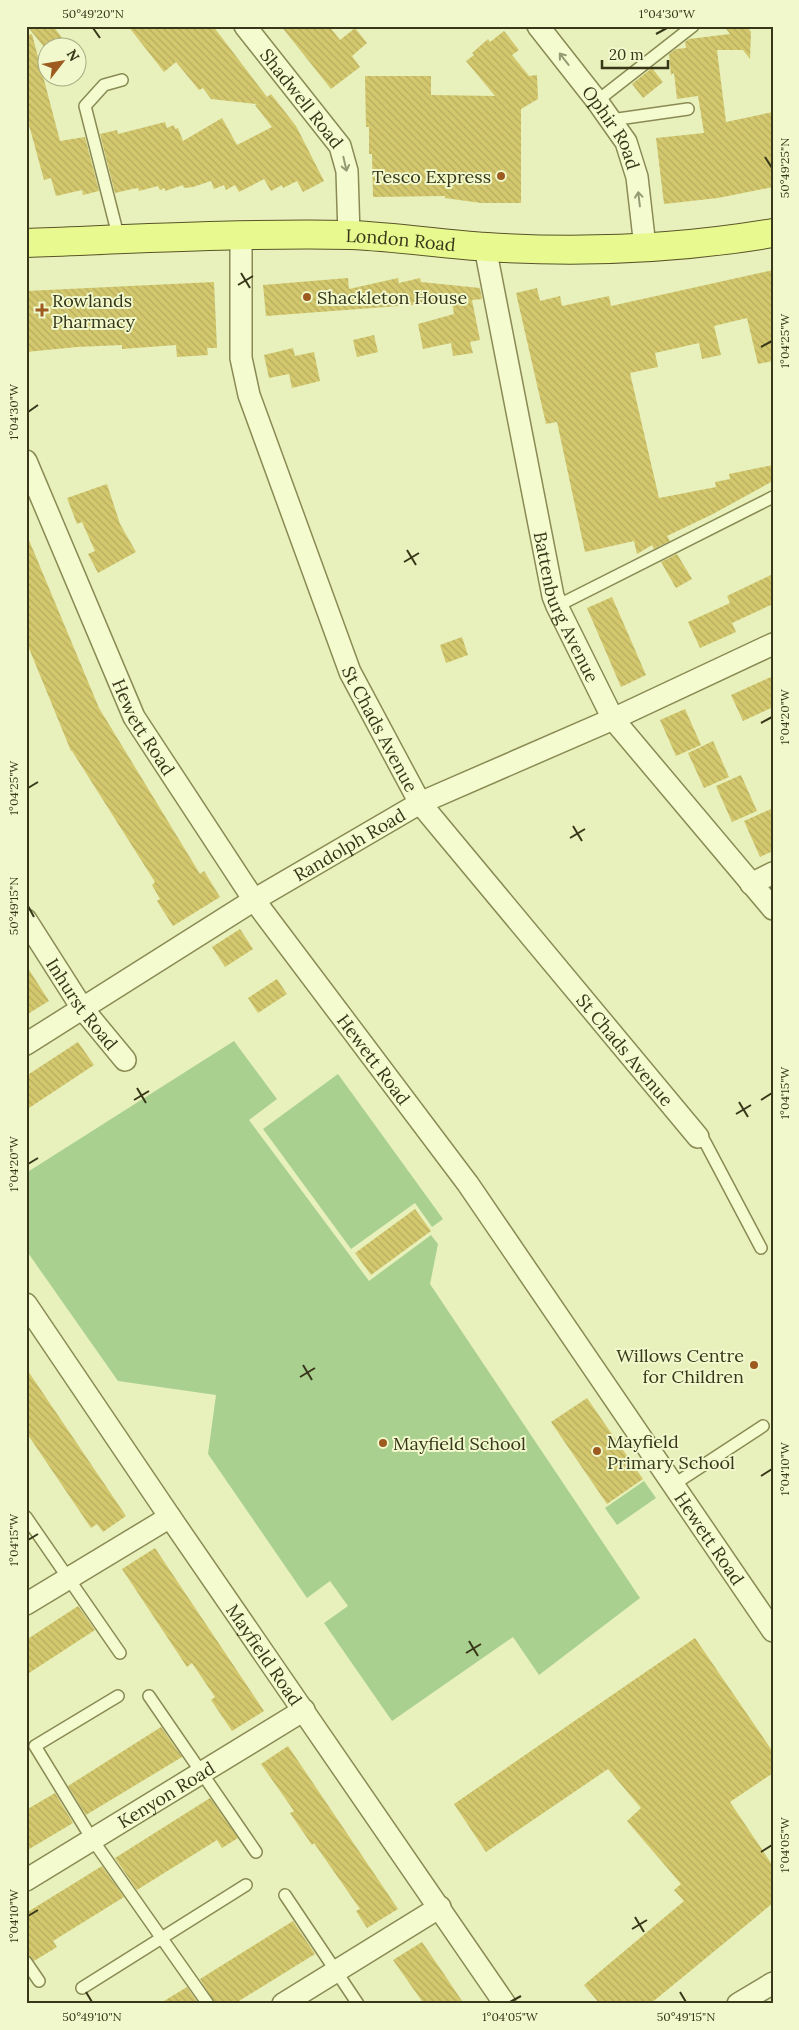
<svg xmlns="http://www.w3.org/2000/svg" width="799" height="2030" font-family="Lora,serif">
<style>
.park{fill:#a9d08f}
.building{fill:url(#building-back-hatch)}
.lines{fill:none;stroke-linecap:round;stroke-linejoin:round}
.service-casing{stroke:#8a8a54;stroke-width:14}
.minor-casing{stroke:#8a8a54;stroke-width:24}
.primary-casing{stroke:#575429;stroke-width:30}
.service{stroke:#f4fccf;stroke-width:11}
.minor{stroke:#f4fccf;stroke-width:21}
.primary{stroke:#e8f98f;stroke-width:28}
.oneway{stroke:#969a74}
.ticks{fill:none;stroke:#38371a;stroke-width:2}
.poi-dot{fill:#9e5b1f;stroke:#f0f8cc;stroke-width:2}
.labels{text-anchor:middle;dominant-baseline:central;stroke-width:4;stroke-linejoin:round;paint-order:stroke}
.street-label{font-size:18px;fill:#38371a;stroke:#f0f8cc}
.poi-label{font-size:18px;fill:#38371a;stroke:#f0f8cc;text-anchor:start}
.neatline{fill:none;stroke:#38371a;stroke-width:2}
.ticks-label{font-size:12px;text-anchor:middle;fill:#38371a}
</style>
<defs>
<pattern id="building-back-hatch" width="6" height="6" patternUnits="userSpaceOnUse" patternTransform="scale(1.25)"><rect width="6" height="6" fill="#d3c86e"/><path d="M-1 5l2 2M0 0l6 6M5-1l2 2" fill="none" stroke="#b6ac5f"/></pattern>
</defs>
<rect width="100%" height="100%" fill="#e8f1bb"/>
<path class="park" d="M234,1041L277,1099L249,1120L369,1281L431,1235L438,1244L430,1284L640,1598L539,1675L513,1637L392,1721L324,1623L348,1606L330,1581L307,1598L208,1454L216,1395L118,1381L26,1250V1173Z
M338,1074L443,1219L432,1227L415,1203L351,1249L263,1129Z
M644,1481L656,1498L617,1525L605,1508Z"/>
<path class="building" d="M27,26H53L70,48H48V52Z
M128,26H213L267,97L271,94L296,126L324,181L303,192L297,181L283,188L282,185L271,191L264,179L239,192L235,185L226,190L224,185L214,189L211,181L193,187L184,188L183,185L165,191V188L160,190L158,186L139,191L138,188L132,189L115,193L100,134L117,130L118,134L165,122L167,128L174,125L175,129L178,128L183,141L222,118L237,145L272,127L255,105L257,104L211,99L203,88L199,90L176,62L164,72Z
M281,26H329L340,40L355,28L367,43L352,56L360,67L331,89Z
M724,26H746L751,32L750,59L743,50H717L726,122L773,112V187L718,198L664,204L656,138L704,133L698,96L677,99L674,73L671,75L669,54L676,49L686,48L685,42L689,39L730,34Z
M504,31L519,50L512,55L529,76L537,75L538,99L521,109V203H481L445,198V196L373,197L372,154H369V127H366L365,76H431V95L495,96L466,61L474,55L472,53L488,39L490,42Z
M32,34L60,141L85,137L99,191L83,195L82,190L56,196L51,178L44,180L26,114V35Z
M652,68L663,82L643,98L632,84Z
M773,270V361L758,364L747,318L714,326L721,355L702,359L699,343L655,353L658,367L630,373L659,498L716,487L715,482L730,479L729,474L773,465V481L713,514L667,536L670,541L654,549L652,545L637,554L634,541L585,552L557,422L546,424L516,293L537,288L540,301L560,296L562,306L609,296L611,306Z
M348,278L349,289L398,278L399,283L420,278L421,282L480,288L482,299L472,300L480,340L470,342L473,353L453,356L451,343L423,349L418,324L454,314L452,302L266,316L263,285Z
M214,282L217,348H207L208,355L177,357L176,345L122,349V345L77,347L26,352V291Z
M374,335L378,352L357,357L353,340Z
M293,348L295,356L314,352L320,381L292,388L289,374L269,378L264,355Z
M107,484L120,524L136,552L98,573L88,554L95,551L82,522L77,524L67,498Z
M26,533L99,708L200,874L204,871L220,897L173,926L157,901L160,899L152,885L155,882L72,751H71L26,641Z
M677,554L692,579L676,588L661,562Z
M773,574V604L732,623L736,632L700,648L688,622L730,603L727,596Z
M612,597L646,675L621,687L587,608Z
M462,637L468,655L446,663L440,645Z
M773,676V707L743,721L731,695Z
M685,709L701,745L676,756L660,720Z
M713,741L729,777L704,788L688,753Z
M741,775L757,811L732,822L716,786Z
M773,808V851L760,857L744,821Z
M240,929L253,949L225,967L212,947Z
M26,965L49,1001L26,1015Z
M277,979L287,994L258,1013L248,998Z
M78,1042L94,1065L26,1110V1076Z
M415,1209L431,1231L371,1275L355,1253Z
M26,1368L126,1516L103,1532L97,1524L91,1528L26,1432Z
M587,1398L643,1479L607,1504L551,1422Z
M155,1548L264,1711L232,1731L211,1700L215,1697L192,1663L187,1667L122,1569Z
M78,1606L95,1630L26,1675V1640Z
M695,1638L773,1752V1773L730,1802L773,1866V1903L650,2004H600L584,1985L684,1901L674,1890L681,1884L627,1821L641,1808L608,1769L486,1852L454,1804Z
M161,1727L182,1757L86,1815L68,1786Z
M288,1746L398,1909L367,1928L356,1911L360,1909L314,1843L312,1845L290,1813L294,1811L261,1764Z
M55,1793L73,1823L26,1851V1810Z
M210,1798L238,1838L222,1848L217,1840L137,1890L115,1858Z
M102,1866L124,1897L53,1941L57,1947L34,1961L26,1952V1913Z
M293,1921L315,1954L234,2004H215L200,1979Z
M422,1942L444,1974L464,2004H424L393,1960Z
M187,1987L199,2004H159Z"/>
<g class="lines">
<defs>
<path id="service" d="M597,101L693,26
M611,120L688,109
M119,239L85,106L104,85L122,80
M557,606L773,497
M698,1137L705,1142L761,1248
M673,1485L763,1426
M26,1517L120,1653
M118,1696L35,1746L92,1839L208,2004
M149,1696L256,1852
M285,1895L358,2004
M26,1962L39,1981
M82,1988L246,1885"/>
<g id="minor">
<path id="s1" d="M245,26L340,146L347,171L349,235"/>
<path id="s2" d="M538,26L597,101L626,142L637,177L645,247"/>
<path id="s3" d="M241,236V358L249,395L350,672L420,803L698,1137"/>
<path id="s4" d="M485,247L553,596L557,606L613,719L773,909"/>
<path id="s5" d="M26,461L134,717L254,900L468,1184L773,1631"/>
<path d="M751,884L773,873"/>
<path id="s6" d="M26,920L82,1008L125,1060"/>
<path id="s7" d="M26,1044L254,900L420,803L613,719L773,644"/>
<path id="s8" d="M26,1304L170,1517L505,2004"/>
<path d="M26,1604L170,1517"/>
<path id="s9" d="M26,1880L304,1710"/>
<path d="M283,2004L440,1907"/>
<path d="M738,2004L773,1983"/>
</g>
<g id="primary">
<path id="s10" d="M26,243C134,239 243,233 351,235C397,237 441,244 487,247C583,253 678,249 773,233"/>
</g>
</defs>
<use href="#service" class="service-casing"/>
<use href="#minor" class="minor-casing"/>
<use href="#primary" class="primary-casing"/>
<use href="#service" class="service"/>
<use href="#minor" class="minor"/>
<use href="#primary" class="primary"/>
</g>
<defs><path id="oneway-shaft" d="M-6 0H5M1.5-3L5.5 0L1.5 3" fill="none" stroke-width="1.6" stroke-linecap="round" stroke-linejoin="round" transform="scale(1.25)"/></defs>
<g class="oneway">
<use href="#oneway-shaft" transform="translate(564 59) rotate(-128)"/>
<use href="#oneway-shaft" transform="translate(345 164) rotate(77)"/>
<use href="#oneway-shaft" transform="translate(639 199) rotate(-97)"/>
</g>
<path class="ticks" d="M93,28L100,38M656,34L667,28M765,157L772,168M241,273L250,288M238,285L253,276M761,347L772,341M28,412L38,405M407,550L416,565M404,562L419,553M761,723L772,717M28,788L38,782M573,826L582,841M570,838L585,829M28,906L34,917M137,1088L146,1103M134,1100L149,1091M761,1100L772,1093M739,1102L748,1117M736,1114L751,1105M28,1164L38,1158M303,1365L312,1380M300,1377L315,1368M761,1476L772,1469M28,1540L38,1534M469,1641L478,1656M466,1653L481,1644M761,1852L772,1845M28,1916L38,1910M635,1917L644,1932M632,1929L647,1920M86,1992L92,2002M680,1992L686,2002M510,2002L521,1996"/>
<g class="poi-dot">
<circle cx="501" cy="176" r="5"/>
<circle cx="307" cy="297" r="5"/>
<path d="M39.5 302.5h5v5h5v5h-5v5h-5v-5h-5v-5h5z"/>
<circle cx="754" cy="1365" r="5"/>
<circle cx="383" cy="1443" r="5"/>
<circle cx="597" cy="1451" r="5"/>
</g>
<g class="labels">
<g class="street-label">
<text stroke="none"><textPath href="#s1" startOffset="92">Shadwell Road</textPath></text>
<text stroke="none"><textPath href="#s2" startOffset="126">Ophir Road</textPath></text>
<text stroke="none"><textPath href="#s10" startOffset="375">London Road</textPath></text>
<text stroke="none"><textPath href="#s4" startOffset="370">Battenburg Avenue</textPath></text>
<text stroke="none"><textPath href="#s5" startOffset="291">Hewett Road</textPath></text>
<text stroke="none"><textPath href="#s3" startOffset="519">St Chads Avenue</textPath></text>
<text stroke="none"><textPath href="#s7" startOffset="380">Randolph Road</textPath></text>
<text stroke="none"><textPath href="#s6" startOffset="101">Inhurst Road</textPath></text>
<text stroke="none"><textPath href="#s3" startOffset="924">St Chads Avenue</textPath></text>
<text stroke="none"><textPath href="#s5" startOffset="696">Hewett Road</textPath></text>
<text stroke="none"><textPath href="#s5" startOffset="1281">Hewett Road</textPath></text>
<text stroke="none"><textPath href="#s8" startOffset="424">Mayfield Road</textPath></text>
<text stroke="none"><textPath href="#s9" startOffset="164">Kenyon Road</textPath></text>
</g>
<g class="poi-label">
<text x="491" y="176" text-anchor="end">Tesco Express</text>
<text x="317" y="297">Shackleton House</text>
<text x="52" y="300">Rowlands<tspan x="52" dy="21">Pharmacy</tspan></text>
<text x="744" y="1355" text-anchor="end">Willows Centre<tspan x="744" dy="21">for Children</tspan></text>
<text x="607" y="1441">Mayfield<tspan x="607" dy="21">Primary School</tspan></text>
<text x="393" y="1443">Mayfield School</text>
</g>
</g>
<rect width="799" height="2030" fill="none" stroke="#f0f8cc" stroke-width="55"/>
<g transform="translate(62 62) rotate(59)"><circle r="24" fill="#f0f8cc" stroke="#a6ab85"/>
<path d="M0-4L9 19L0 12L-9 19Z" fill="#9e5b1f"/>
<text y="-8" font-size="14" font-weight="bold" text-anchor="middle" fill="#38371a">N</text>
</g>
<path d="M602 60v8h66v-8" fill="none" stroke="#38371a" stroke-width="2.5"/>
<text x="609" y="60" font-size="15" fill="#38371a" stroke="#f0f8cc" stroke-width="4" paint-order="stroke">20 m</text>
<rect x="28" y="28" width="744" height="1974" class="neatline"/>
<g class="ticks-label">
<text x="93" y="18">50°49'20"N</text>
<text x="667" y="18">1°04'30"W</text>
<text transform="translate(785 168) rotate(-90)" y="4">50°49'25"N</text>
<text transform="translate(785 341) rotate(-90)" y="4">1°04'25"W</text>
<text transform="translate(14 412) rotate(-90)" y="4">1°04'30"W</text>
<text transform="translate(785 717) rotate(-90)" y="4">1°04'20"W</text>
<text transform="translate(14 788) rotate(-90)" y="4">1°04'25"W</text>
<text transform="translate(14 906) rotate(-90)" y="4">50°49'15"N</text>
<text transform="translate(785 1093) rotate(-90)" y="4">1°04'15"W</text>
<text transform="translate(14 1164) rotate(-90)" y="4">1°04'20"W</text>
<text transform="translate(785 1469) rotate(-90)" y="4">1°04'10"W</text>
<text transform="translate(14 1540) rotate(-90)" y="4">1°04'15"W</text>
<text transform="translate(785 1845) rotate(-90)" y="4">1°04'05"W</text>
<text transform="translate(14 1916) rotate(-90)" y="4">1°04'10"W</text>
<text x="92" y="2021">50°49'10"N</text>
<text x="510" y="2021">1°04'05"W</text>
<text x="686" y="2021">50°49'15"N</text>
</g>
</svg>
